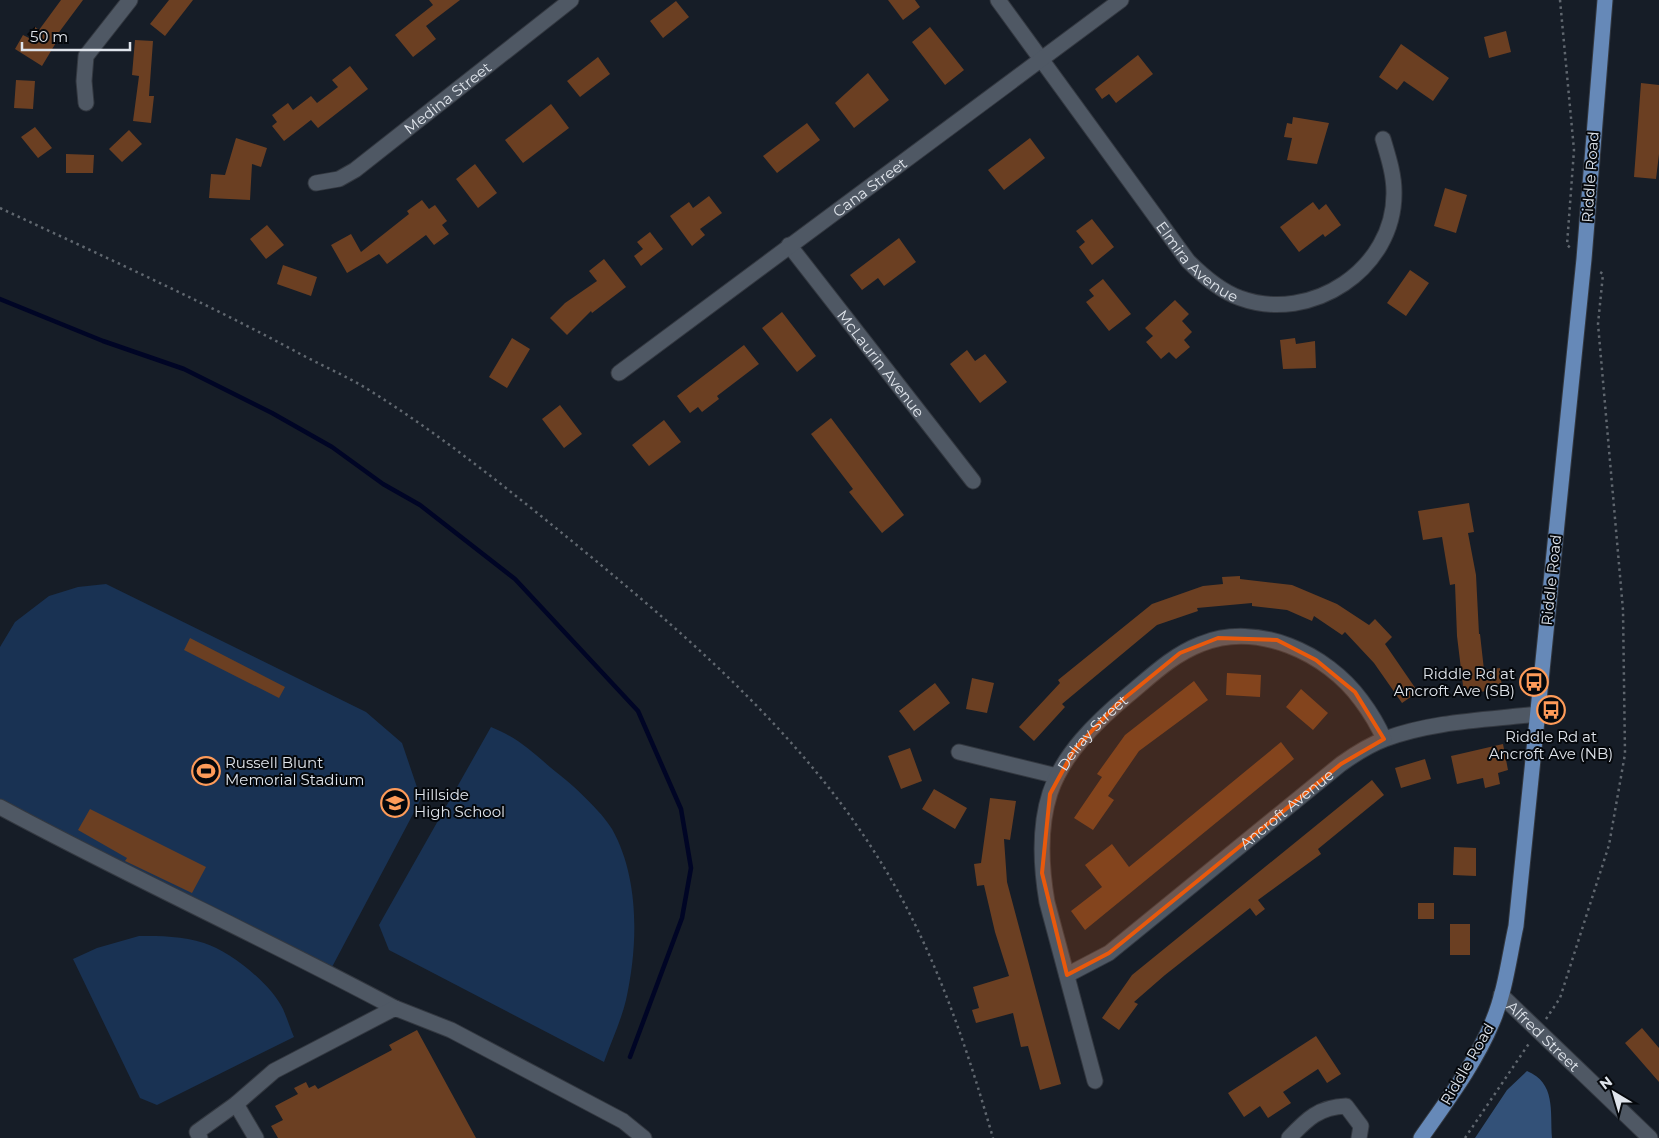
<svg xmlns="http://www.w3.org/2000/svg" width="1659" height="1138" font-family="Montserrat,sans-serif">
<style>
.green{fill:#193253}
.forest{fill:#335178}
.lines{fill:none;stroke-linecap:round;stroke-linejoin:round}
.stream{stroke:#000525;stroke-width:4.5}
.building{fill:#6b3f22}
.minor-casing{stroke:#333840;stroke-width:17}
.major-casing{stroke:#333840;stroke-width:17}
.path{stroke:#60676f;stroke-width:2.5;stroke-dasharray:2.5 4;stroke-linecap:butt}
.minor{stroke:#4f5864;stroke-width:15}
.major{stroke:#6689b8;stroke-width:15}
.marked{fill:#e8590c;fill-opacity:0.2;stroke:#e8590c;stroke-width:4;stroke-linejoin:round}
.labels{text-anchor:middle;dominant-baseline:central;stroke-width:4;stroke-linejoin:round;paint-order:stroke}
.street-label{font-size:15px;fill:#dfe4eb;stroke:#05080c}
.poi-label{font-size:15px;fill:#dfe4eb;stroke:#05080c;text-anchor:start}
</style>
<rect width="100%" height="100%" fill="#161d27"/>
<path class="green" d="M106,584L366,712L402,743L421,799L332,967L139,875L0,801V647L15,622L49,596L78,587Z
M491,727C519,738 533,753 556,772C572,784 602,812 612,829C640,879 638,946 626,1000C621,1021 611,1042 604,1062L389,950L379,925Z
M139,936C161,936 183,936 204,943C230,951 271,984 283,1009C287,1018 290,1028 294,1037L157,1105L140,1098L73,959L97,948Z"/>
<path class="forest" d="M1527,1071C1556,1083 1550,1111 1552,1138H1475L1507,1090Z"/>
<g class="lines">
<path class="stream" d="M0,299L103,341L184,369L272,413L332,447L383,484L420,505L515,579L638,711L681,809L691,868L682,918L630,1057"/>
</g>
<path class="building" d="M61,0H83L54,39L57,41L42,66L15,49L23,35L29,38L35,27L39,30Z
M169,0H193L165,36L150,24Z
M429,0H460L426,26L436,39L413,57L395,35L433,5Z
M888,0H915L920,7L903,20Z
M676,1L689,17L663,38L650,21Z
M930,27L964,70L945,85L912,42Z
M1506,31L1511,52L1489,58L1484,37Z
M135,40L153,41L149,96H154L151,123L133,121L139,76L132,75Z
M1401,44L1449,78L1433,101L1404,81L1397,90L1379,77Z
M1138,55L1153,74L1116,103L1109,94L1102,99L1095,89Z
M598,57L610,74L580,97L567,81Z
M350,66L368,89L318,128L311,120L284,141L272,126L277,122L272,115L288,103L293,110L311,96L317,103L338,87L332,80Z
M868,73L889,100L854,128L835,103Z
M16,80L35,81L33,109L14,108Z
M1641,83L1659,85V154L1656,179L1634,177Z
M551,104L569,128L523,163L505,140Z
M1293,117L1329,123L1317,164L1287,160L1292,138L1284,137L1287,123L1292,124Z
M807,123L820,140L777,173L763,156Z
M35,127L52,148L38,158L21,137Z
M129,130L142,144L122,162L109,149Z
M236,138L267,148L261,167L252,164L250,200L209,198L211,174L225,175Z
M1030,138L1045,158L1004,190L988,170Z
M66,154L94,155L93,173H66Z
M475,164L497,193L478,208L456,179Z
M1445,188L1467,195L1456,233L1434,226Z
M709,196L722,213L700,229L705,235L692,246L670,216L689,202L693,208Z
M422,200L429,209L435,205L447,221L442,225L449,234L434,245L426,235L387,264L379,254L347,273L331,245L351,234L361,252L409,214L407,211Z
M1313,202L1319,210L1326,204L1341,225L1325,237L1323,234L1299,252L1280,227Z
M1092,219L1114,247L1092,265L1079,247L1085,242L1076,231Z
M267,225L284,245L266,259L250,239Z
M650,232L663,249L641,266L634,256L643,249L637,242Z
M899,238L916,262L884,286L878,278L862,290L850,275Z
M604,259L626,287L592,313L591,311L567,335L550,318L565,303L597,281L589,271Z
M283,265L317,277L311,296L277,284Z
M1410,270L1429,283L1406,316L1387,303Z
M1103,279L1131,314L1109,331L1086,302L1094,296L1089,290Z
M1175,300L1189,314L1182,321L1192,332L1184,340L1190,347L1176,359L1169,352L1161,359L1146,342L1153,336L1145,328Z
M782,312L816,356L797,372L762,328Z
M512,338L530,349L507,388L489,377Z
M1295,338L1296,344L1315,341L1316,368L1283,369L1280,340Z
M744,345L759,364L717,396L719,399L702,412L698,407L690,413L677,396Z
M967,350L975,361L985,354L1007,382L980,403L950,364Z
M560,405L582,434L564,448L542,419Z
M831,418L904,515L882,533L849,492L853,489L811,434Z
M664,420L681,442L649,466L632,445Z
M1469,503L1474,532L1468,533L1476,575L1479,634H1480L1484,670L1500,668L1502,689L1464,694L1457,636L1455,584L1450,585L1442,537L1423,540L1418,511Z
M1240,576V579L1292,585L1337,604L1369,625L1375,619L1392,637L1385,644L1418,692L1402,703L1374,663L1345,632L1342,635L1314,616L1312,621L1287,610L1252,606V603L1197,608L1198,611L1157,625L1062,704L1065,707L1034,741L1019,727L1060,683L1058,680L1152,604L1203,586L1223,584L1222,577Z
M190,638L285,687L279,698L184,650Z
M1227,673L1261,675L1260,697L1226,695Z
M972,678L994,683L987,713L966,709Z
M1194,681L1208,700L1139,751L1108,796L1114,800L1093,830L1074,818L1102,777L1097,774L1125,735Z
M935,683L950,703L914,731L899,711Z
M1301,689L1328,713L1313,730L1286,707Z
M1281,742L1294,759L1085,930L1071,911L1102,887L1085,865L1112,844L1129,867Z
M1503,744L1508,770L1498,773L1500,784L1485,788L1483,778L1457,784L1451,756Z
M910,748L922,781L901,789L888,756Z
M1425,759L1431,779L1401,788L1395,768Z
M1372,780L1384,795L1318,849L1321,854L1258,900L1265,909L1256,916L1250,908L1165,975L1134,1002L1138,1004L1119,1030L1102,1018L1132,975Z
M934,789L967,808L955,829L922,809Z
M990,798L1016,801L1010,840L1004,839L1007,882L1061,1084L1040,1090L1028,1046L1021,1047L1013,1013L976,1023L972,1010L979,1008L973,987L1009,976L995,932L984,885L977,886L974,864L981,863Z
M90,809L206,867L192,893L125,861L127,858L78,830Z
M1454,847L1476,848V876L1453,875Z
M1418,903H1434V919H1418Z
M1450,924H1470V955H1450Z
M1642,1028L1659,1048V1082L1625,1043Z
M417,1030L476,1138H278L271,1126L283,1120L275,1106L298,1094L294,1088L306,1082L309,1088L315,1085L318,1089L392,1050L389,1045Z
M1316,1036L1341,1074L1327,1083L1318,1069L1283,1092L1291,1103L1268,1118L1260,1106L1244,1117L1228,1093Z"/>
<g class="lines">
<defs>
<g id="minor">
<path id="s1" d="M998,0L1188,261C1203,276 1220,291 1240,298C1311,324 1395,269 1394,192C1394,174 1388,156 1383,139"/>
<path d="M86,103L84,81L86,56L130,0"/>
<path id="s2" d="M316,183L339,179L355,170L571,0"/>
<path id="s3" d="M789,245L973,481"/>
<path id="s4" d="M619,373L1121,0"/>
<path d="M959,752L1057,776"/>
<path d="M0,807C130,877 264,938 395,1008"/>
<path id="s5" d="M1067,975L1109,953L1341,764C1355,754 1369,745 1385,739C1433,721 1487,720 1538,714"/>
<path id="s6" d="M1501,995L1650,1138"/>
<path id="s7" d="M1095,1081L1047,902C1041,867 1039,827 1050,793C1063,754 1096,722 1127,696C1150,677 1172,655 1201,644C1257,621 1327,653 1361,700C1370,712 1378,725 1384,739"/>
<path d="M236,1104L256,1138"/>
<path d="M200,1138L197,1132L236,1104L274,1071L395,1008L451,1030L623,1121L644,1138"/>
<path d="M1289,1138C1307,1119 1319,1107 1346,1106L1361,1126L1359,1138"/>
</g>
<path id="major" d="M1421,1138C1446,1102 1475,1064 1492,1023C1505,993 1509,958 1516,926L1584,259L1605,0"/>
</defs>
<use href="#minor" class="minor-casing"/>
<use href="#major" class="major-casing"/>
<path class="path" d="M1560,0L1574,150L1567,245L1572,249
M0,208C98,254 198,299 293,350C318,364 345,375 369,390C441,435 508,489 573,542C695,642 818,748 896,888C940,967 968,1051 993,1138
M1546,1019L1560,998L1609,845L1625,754L1623,610L1598,324L1603,274L1597,270
M1465,1138L1530,1042"/>
<use href="#minor" class="minor"/>
<use href="#major" class="major"/>
</g>
<path class="marked" d="M1218,638L1277,640L1316,660L1355,692L1384,739L1341,764L1109,953L1067,975L1042,873L1050,794L1074,750L1116,705L1180,653Z"/>
<defs>
<symbol id="bus-ring" viewBox="-11 -11 22 22"><circle r="9.5" fill="#05080c" stroke="#fe9b59" stroke-width="1.5"/><path d="M-5-6H5V4H4V6H2V4H-2V6H-4V4H-5ZM-3.5-4V0h7V-4ZM-3.5 1.2v1.5H-2V1.2ZM2 1.2v1.5H3.5V1.2Z" fill="#fe9b59"/></symbol>
<symbol id="stadium-ring" viewBox="-11 -11 22 22"><circle r="9.5" fill="#05080c" stroke="#fe9b59" stroke-width="1.5"/><path d="M0-5a6.5 5 0 1 0 0 10a6.5 5 0 1 0 0-10ZM-3.5-1.8h7v3.6h-7Z" fill="#fe9b59"/></symbol>
<symbol id="school-ring" viewBox="-11 -11 22 22"><circle r="9.5" fill="#05080c" stroke="#fe9b59" stroke-width="1.5"/><path d="M0-5L7-2L0 1L-7-2ZM-4 1L0 2.5L4 1V4Q0 6-4 4Z" fill="#fe9b59"/></symbol>
</defs>
<g fill-rule="evenodd">
<use href="#bus-ring" x="1518" y="666" width="32" height="32"/>
<use href="#bus-ring" x="1535" y="694" width="32" height="32"/>
<use href="#stadium-ring" x="190" y="755" width="32" height="32"/>
<use href="#school-ring" x="379" y="787" width="32" height="32"/>
</g>
<g class="labels">
<g class="street-label">
<text stroke="none"><textPath href="#s2" startOffset="159">Medina Street</textPath></text>
<text transform="translate(1590 177) rotate(-86)">Riddle Road</text>
<text stroke="none"><textPath href="#s4" startOffset="312">Cana Street</textPath></text>
<text stroke="none"><textPath href="#s1" startOffset="330">Elmira Avenue</textPath></text>
<text stroke="none"><textPath href="#s3" startOffset="150">McLaurin Avenue</textPath></text>
<text transform="translate(1551 580) rotate(-84)">Riddle Road</text>
<text stroke="none"><textPath href="#s7" startOffset="370">Delray Street</textPath></text>
<text stroke="none"><textPath href="#s5" startOffset="276">Ancroft Avenue</textPath></text>
<text stroke="none"><textPath href="#s6" startOffset="59">Alfred Street</textPath></text>
<text transform="translate(1467 1064) rotate(-60)">Riddle Road</text>
</g>
<g class="poi-label">
<text x="1515" y="673" text-anchor="end">Riddle Rd at<tspan x="1515" dy="17">Ancroft Ave (SB)</tspan></text>
<text x="1551" y="736" text-anchor="middle">Riddle Rd at<tspan x="1551" dy="17">Ancroft Ave (NB)</tspan></text>
<text x="225" y="762">Russell Blunt<tspan x="225" dy="17">Memorial Stadium</tspan></text>
<text x="414" y="794">Hillside<tspan x="414" dy="17">High School</tspan></text>
</g>
</g>
<g transform="translate(1614 1093) rotate(322)" stroke="#05080c" stroke-width="4" paint-order="stroke">
<path d="M0-4L9 19L0 12L-9 19Z" fill="#dfe4eb"/>
<text y="-8" font-size="14" font-weight="bold" text-anchor="middle" fill="#dfe4eb">N</text>
</g>
<path d="M22 42v8h108v-8" fill="none" stroke="#dfe4eb" stroke-width="2.5"/>
<text x="30" y="42" font-size="15" fill="#dfe4eb" stroke="#05080c" stroke-width="4" paint-order="stroke">50 m</text>
</svg>
